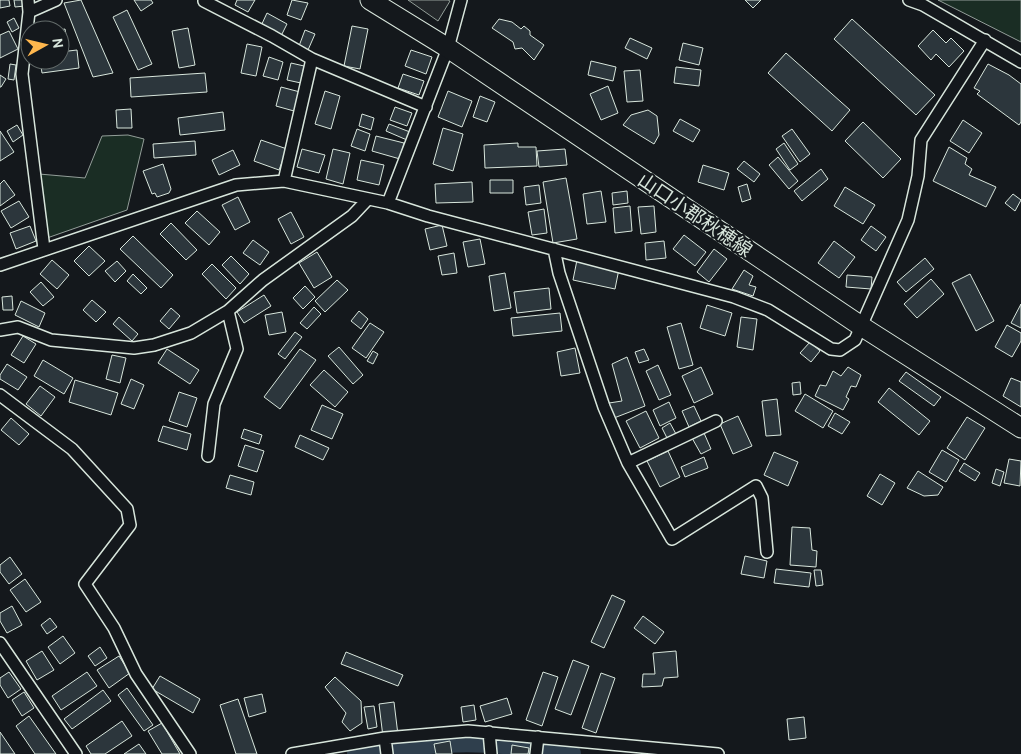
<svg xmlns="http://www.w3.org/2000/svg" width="1021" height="754" font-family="Cabin,'Noto Sans JP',sans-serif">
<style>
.green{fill:#1a2d24;stroke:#939e99}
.parking{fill:#24282b;stroke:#939e99}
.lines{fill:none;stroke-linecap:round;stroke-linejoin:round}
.river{stroke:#2f3f4d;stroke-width:24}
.building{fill:#2c363c;stroke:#d8e6dc}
.street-casing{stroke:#d8e6dc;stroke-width:14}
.primary-casing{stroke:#d8e6dc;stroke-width:21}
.street{stroke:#14181c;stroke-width:11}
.primary{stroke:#14181c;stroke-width:19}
.labels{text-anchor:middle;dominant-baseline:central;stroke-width:4;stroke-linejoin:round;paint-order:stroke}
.street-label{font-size:19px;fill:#d8e6dc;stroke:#14181c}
</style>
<rect width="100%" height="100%" fill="#14181c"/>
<path class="green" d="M938,0H1021V42L940,1Z
M128,135L144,139L127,210L47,238L39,174L85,178L102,136Z"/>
<path class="parking" d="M408,0H448L450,1L438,21Z"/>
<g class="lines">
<path class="river" d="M359,754C428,737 500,735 569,754"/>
</g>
<path class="building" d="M0,0H9L10,6L0,8Z
M14,0H24L25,6L15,7Z
M81,0L113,73L93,77L64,3Z
M134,0H151L153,3L141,11Z
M237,0H255L248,12L235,5Z
M292,0L308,3L301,20L287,15Z
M745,0H761L753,8Z
M127,10L152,64L138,70L113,17Z
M267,13L287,24L280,38L260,28Z
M14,18L19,28L12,32L7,22Z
M499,19L512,22L521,29L524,26L530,31V35L544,45L534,60L522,48L515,49L513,42L492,28Z
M852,19L935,95L916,115L834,39Z
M352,26L368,29L360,69L344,66Z
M188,28L195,65L179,68L172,31Z
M65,29L68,46L60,47V30Z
M305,30L315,34L308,50L299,46Z
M933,30L946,43L951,38L964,51L949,67L936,54L931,60L918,46Z
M9,31L18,49L0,58V35Z
M630,38L652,48L647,59L625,48Z
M683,43L703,48L699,65L679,60Z
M247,44L262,47L256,76L241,73Z
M77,50L79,68L42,73L40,60H60V52Z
M411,50L432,57L426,74L405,66Z
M786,53L850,110L832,131L768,73Z
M269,57L283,62L278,80L263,76Z
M591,61L616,67L613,81L588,75Z
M291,63L304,66L301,83L287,80Z
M10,64L16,65L14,80L8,79Z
M988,64L1009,75L1021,84V122L1019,125L977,94L980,91L974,88Z
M676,67L701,70L699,86L674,83Z
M640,70L643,101L627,102L624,71Z
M205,73L207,92L131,97L130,78Z
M403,74L424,81L419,95L398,88Z
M0,75L6,79L1,87H0Z
M608,86L618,113L601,120L590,94Z
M281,87L300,92L294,111L276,106Z
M325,91L340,96L331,129L315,124Z
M448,91L472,101L462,127L438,117Z
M480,96L495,102L487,122L473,117Z
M395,107L412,113L407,126L390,120Z
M131,109L132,128H117L116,110Z
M648,110L657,116L659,135L654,144L623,125L631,115Z
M223,112L225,130L180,135L178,118Z
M362,114L374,118L371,130L359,126Z
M680,119L700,130L693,142L673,131Z
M963,120L982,133L969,153L950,141Z
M863,122L901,159L883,178L845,141Z
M389,124L410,132L407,140L386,131Z
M17,125L23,135L13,142L7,131Z
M443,128L463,134L453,171L433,164Z
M357,129L370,134L365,151L351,146Z
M792,129L810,154L800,162L782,136Z
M0,131L14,152L0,161Z
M376,136L404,143L400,159L372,151Z
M261,140L287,149L279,170L254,161Z
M195,141L196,155L154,158L153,144Z
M518,143V147H536L537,166L485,168L484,145Z
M784,143L798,164L790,170L776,149Z
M949,147L967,158L965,164L972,169L969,175L996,187L986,207L933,181Z
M302,149L325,155L319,173L297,167Z
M333,149L350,153L343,184L326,179Z
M565,149L567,165L539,167L537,151Z
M233,150L240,165L219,175L212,160Z
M778,157L798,181L789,189L769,165Z
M361,160L384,165L379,185L357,180Z
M744,161L760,174L754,182L737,169Z
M163,164L171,189L169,193L157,197L155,193L152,194L143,171Z
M703,165L729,173L724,190L698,182Z
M821,169L828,179L802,201L794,191Z
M566,178L577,239L553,243L543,182Z
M4,180L15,195L0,206V184Z
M490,180H513V193H490Z
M472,182L473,202L436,203L435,184Z
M747,184L751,199L742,202L738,187Z
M539,185L541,203L526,205L524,187Z
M845,187L875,205L863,224L834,206Z
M601,191L606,222L587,224L583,194Z
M627,191L628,203L613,205L612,193Z
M1013,194L1021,200L1015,211L1005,203Z
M238,197L250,222L235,230L222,205Z
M19,201L29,217L11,228L1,211Z
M630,206L632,231L615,233L613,208Z
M654,206L656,232L641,234L638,207Z
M544,209L547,233L532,235L528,212Z
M197,211L220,232L209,245L185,223Z
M291,212L304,237L291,244L278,219Z
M171,223L197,250L186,260L160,234Z
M442,225L447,246L430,250L425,229Z
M30,226L36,241L16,249L10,233Z
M871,226L886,237L876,251L861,240Z
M684,235L706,252L695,266L673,249Z
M133,236L173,275L161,288L120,249Z
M480,239L485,264L468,267L463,242Z
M253,240L269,252L260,265L243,253Z
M664,241L666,258L646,260L645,243Z
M834,241L855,257L839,278L818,263Z
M89,246L105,261L89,276L74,261Z
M714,249L727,259L709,282L697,272Z
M317,252L332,277L314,288L299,263Z
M454,253L457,273L442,275L438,256Z
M231,256L249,274L240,284L222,265Z
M925,258L934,269L906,292L897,282Z
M52,260L69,275L57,289L40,274Z
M577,260L619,269L615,289L573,280Z
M117,261L126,271L115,282L105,271Z
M212,264L236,288L226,299L202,274Z
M744,270L753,276L749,285L756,287L753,296L732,289Z
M505,273L511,308L494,311L489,276Z
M133,274L147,288L141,294L127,281Z
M970,274L994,321L976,331L952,283Z
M847,275L872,277L871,289L846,287Z
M931,279L944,294L917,318L904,304Z
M337,280L348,290L325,312L315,301Z
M41,282L54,297L43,306L30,292Z
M305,286L315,297L303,309L293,298Z
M549,288L551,309L517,313L514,292Z
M264,295L271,306L244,323L237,312Z
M12,296L13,310H3L2,297Z
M92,300L106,312L96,322L83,310Z
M21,301L45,313L39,327L15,315Z
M1021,304V328L1011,323Z
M707,305L732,313L725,336L700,328Z
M314,307L321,314L307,329L300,323Z
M171,308L180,316L169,329L160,321Z
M359,311L368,319L361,329L351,321Z
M282,312L286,332L269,335L265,315Z
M560,313L562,331L513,336L511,318Z
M119,317L138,334L132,341L113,324Z
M741,317L757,319L753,350L737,347Z
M370,323L384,332L366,358L352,348Z
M681,323L693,365L679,369L667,327Z
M1007,325L1021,333V341L1012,357L995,347Z
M295,332L302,337L285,359L278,354Z
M23,336L36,344L24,363L11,355Z
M810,342L820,351L811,362L800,353Z
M339,347L363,375L353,384L328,356Z
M575,348L580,373L561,376L557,352Z
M167,349L199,370L190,384L158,363Z
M300,349L316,360L280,409L264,397Z
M644,349L649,360L639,363L635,352Z
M373,351L378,354L373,364L367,361Z
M112,355L126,358L120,383L106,379Z
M627,357L645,406L614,418L609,403L622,401L612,364Z
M43,360L73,378L64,394L34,376Z
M7,364L27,377L18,390L0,379V375Z
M658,365L671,395L659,400L646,371Z
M701,367L713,394L694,403L682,376Z
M848,367L861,375L856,387L851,386L846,397L849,399L843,410L815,396L820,385L826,386L833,371L841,376Z
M324,370L348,392L335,407L310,385Z
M906,372L941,397L934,406L899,381Z
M1011,378L1021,382V407L1003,396Z
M131,379L144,385L134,409L121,404Z
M75,380L118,393L111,415L69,402Z
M800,382L801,394L793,395L792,383Z
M40,386L55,397L41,416L26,404Z
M889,388L930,421L919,435L878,402Z
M179,392L197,398L187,427L169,421Z
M805,394L833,411L823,428L795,411Z
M777,399L781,435L766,436L762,401Z
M669,402L676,418L660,426L653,410Z
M322,405L343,414L332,439L311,430Z
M694,406L701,421L689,427L682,411Z
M646,411L659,438L640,448L626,421Z
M835,413L850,422L842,434L828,426Z
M738,416L752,446L733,454L720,424Z
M967,417L985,428L965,460L947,448Z
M11,418L29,434L19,445L1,430Z
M670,423L676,434L667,438L662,428Z
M163,426L191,434L187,450L158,441Z
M244,429L262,435L259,444L241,438Z
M704,433L711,449L701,454L692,438Z
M300,435L329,448L323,460L295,447Z
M245,445L264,451L257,472L238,466Z
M942,450L959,460L946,482L929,472Z
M668,451L680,477L660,487L647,461Z
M774,452L798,462L788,486L764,475Z
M704,457L708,468L685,477L681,467Z
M1009,459L1021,461L1020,486L1004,483Z
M964,463L980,473L975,481L959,471Z
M996,469L1004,472L1000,486L992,483Z
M918,471L943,487L938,495L924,496L907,488Z
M880,474L895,483L882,505L867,496Z
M230,475L254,482L251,495L226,488Z
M792,527L810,528L812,550L817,551L816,567L790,565Z
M745,556L767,561L764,578L741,574Z
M10,557L22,574L9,584L0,572V565Z
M776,569L811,573L809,587L774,583Z
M814,570H821L823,585L816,586Z
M25,579L41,602L26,612L10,590Z
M612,595L625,601L604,648L591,642Z
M12,606L22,625L7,633L0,621V613Z
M643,616L664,632L655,644L634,628Z
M50,618L57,627L47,634L41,625Z
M63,636L75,653L60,664L48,647Z
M100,647L107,658L95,666L88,656Z
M42,651L54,670L37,680L26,661Z
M676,651L678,677L664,678L662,686L642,687L643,674H655L653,653Z
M346,652L403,675L398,686L341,664Z
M119,656L130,673L109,688L97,670Z
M573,660L589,666L571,715L555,709Z
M9,672L21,689L8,698L0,685V678Z
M87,672L97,686L61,710L52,696Z
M543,672L558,677L542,726L526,720Z
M601,673L615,678L596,733L582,728Z
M160,676L200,699L193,713L152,689Z
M335,677L361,701L362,723L350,731L342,722L346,713L325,687Z
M127,688L153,725L144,731L118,695Z
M103,690L111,701L72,729L64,719Z
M24,692L34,708L22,716L12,700Z
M262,694L266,712L249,717L244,698Z
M507,698L512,714L485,722L480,706Z
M238,699L257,754H236L220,705Z
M394,702L398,735L383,737L379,704Z
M474,705L476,720L463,722L461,707Z
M374,706L377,727L368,729L364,707Z
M29,716L56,754H35L16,726Z
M804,717L806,738L789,740L787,719Z
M122,721L132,736L105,754H91L86,746Z
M162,723L180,754H162L148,731Z
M0,732L15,754H0Z
M450,741L452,754H436L434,744Z
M139,744L146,754H124Z
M512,745L529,748L528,754H511Z"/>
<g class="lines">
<defs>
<path id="street" d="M28,0L29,12L22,74L44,249
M909,0L923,5L1021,62
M204,1L272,36L312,59
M29,12L56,0
M284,181L312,59L426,107
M388,203L448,48L461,0
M554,249L559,273L604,407L628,463L672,539L756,486L762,498L767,552
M0,265L236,185L284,181L388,203L428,216L734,297L768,310L831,349L840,350L855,340L908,220L918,176L921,140L985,40
M0,330L18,327L51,340L134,348L154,345L191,333L228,311L263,280L352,216L368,199
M0,395L72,449L127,509L130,525L85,584L114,628L136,674L190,754
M208,456L214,404L237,349L228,311
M628,463L716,421
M0,643L76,754
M489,732L491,754
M385,738L387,754
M292,754L385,738L468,731L718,754
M536,754L538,737"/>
<path id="primary" d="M370,0L448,48L861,326L1021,428"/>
</defs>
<use href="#street" class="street-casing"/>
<use href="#primary" class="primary-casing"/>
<use href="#street" class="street"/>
<use href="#primary" class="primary"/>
</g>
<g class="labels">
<g class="street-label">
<text transform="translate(695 215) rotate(34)">山口小郡秋穂線</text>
</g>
</g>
<g transform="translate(45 45) rotate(82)"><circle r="24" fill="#14181c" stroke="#626a69"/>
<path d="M0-4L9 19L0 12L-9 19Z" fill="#ffb74d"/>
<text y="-8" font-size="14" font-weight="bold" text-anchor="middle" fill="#d8e6dc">N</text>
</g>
</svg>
